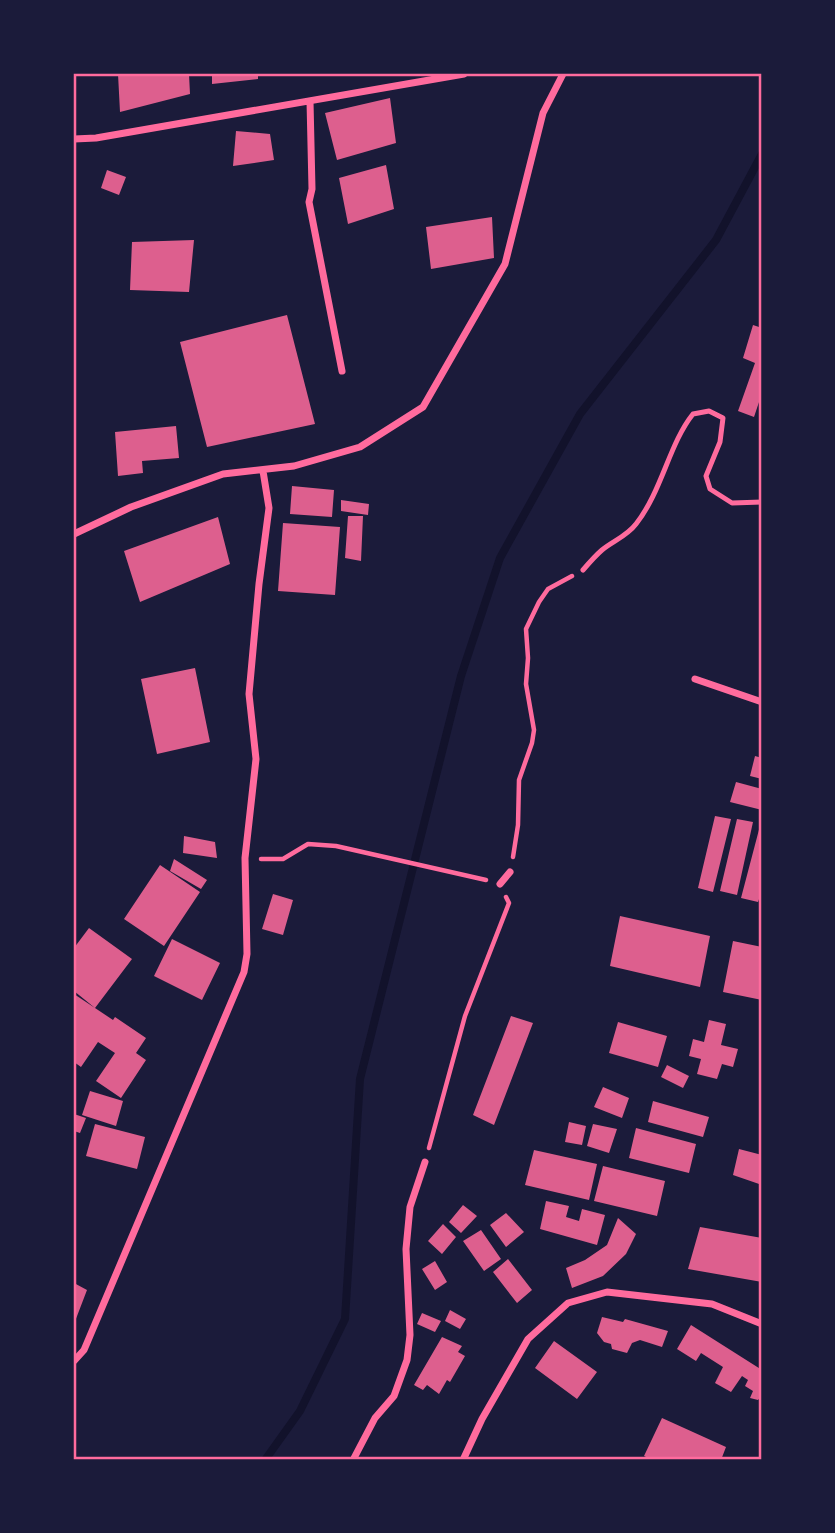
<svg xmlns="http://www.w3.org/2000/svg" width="835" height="1533" font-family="Cabin,sans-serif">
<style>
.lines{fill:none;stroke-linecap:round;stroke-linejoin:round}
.stream{stroke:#12122b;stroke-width:8}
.building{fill:#dd5f8e}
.path{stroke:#ff6b9d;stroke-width:4.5}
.service{stroke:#ff6b9d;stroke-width:5}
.minor{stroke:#ff6b9d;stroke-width:7}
.neatline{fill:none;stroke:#ff6b9d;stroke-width:2.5}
</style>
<rect width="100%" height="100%" fill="#1b1b3a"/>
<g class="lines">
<path class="stream" d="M265,1460L300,1411L345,1319L360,1079L461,676L500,558L580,414L716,240L762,154"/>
</g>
<path class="building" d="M118,74H189L190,94L120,112Z
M212,74H258V79L212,84Z
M390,98L396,143L337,160L325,113Z
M236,131L270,134L274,160L233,166Z
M386,165L394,209L348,224L339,178Z
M107,170L126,177L119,195L101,188Z
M492,217L494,258L431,269L426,227Z
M194,240L189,292L130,290L132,242Z
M287,315L315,424L207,447L180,342Z
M753,325L762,328V393L754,417L738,411L755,363L743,358Z
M176,426L179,458L142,461L143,473L118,476L115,432Z
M292,486L334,490L332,517L290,514Z
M341,500L369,504L368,515L341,511Z
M348,516H363L361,561L345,558Z
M218,517L230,564L140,602L124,551Z
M283,523L340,527L335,595L278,591Z
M195,668L210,742L157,754L141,679Z
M755,756L762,758V779L750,776Z
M736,782L762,789V810L730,802Z
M715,816L731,819L713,892L698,888Z
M737,819L753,822L737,895L720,891Z
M761,822L762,890L758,902L741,898Z
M184,836L215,842L217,858L183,853Z
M174,859L207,880L201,889L170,871Z
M160,865L200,892L164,946L124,919Z
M273,894L293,900L283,935L262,929Z
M620,916L710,936L700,987L610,966Z
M89,928L132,959L95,1008L74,991V948Z
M172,939L220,963L202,1000L154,976Z
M733,941L762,947V1000L723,992Z
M74,994L113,1020L115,1017L146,1038L136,1053L146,1060L121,1098L96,1081L115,1053L98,1042L81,1067L74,1062Z
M511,1016L533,1023L494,1125L473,1115Z
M709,1020L726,1024L721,1045L738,1049L733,1067L722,1064L717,1079L697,1074L701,1059L689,1056L693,1039L704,1042Z
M618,1022L667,1036L658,1067L609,1053Z
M667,1065L689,1076L683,1088L661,1077Z
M603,1087L629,1098L622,1118L594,1107Z
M90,1091L123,1101L116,1126L82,1115Z
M653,1101L709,1117L703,1137L648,1122Z
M74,1114L86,1118L80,1133L74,1131Z
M569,1122L586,1126L582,1145L565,1142Z
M95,1124L145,1137L137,1169L86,1156Z
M593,1124L617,1129L609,1153L587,1146Z
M636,1128L696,1144L689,1173L629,1158Z
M739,1149L762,1155V1185L733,1175Z
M534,1150L597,1164L589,1200L525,1185Z
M603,1166L665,1181L657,1216L594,1201Z
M546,1201L569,1206L566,1217L579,1221L582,1209L605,1215L597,1245L540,1229Z
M463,1205L477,1216L461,1233L449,1222Z
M506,1213L524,1232L506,1247L490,1225Z
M618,1218L636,1234L626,1254L603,1276L572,1288L566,1268L585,1260L607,1245Z
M443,1224L456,1237L442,1254L428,1241Z
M700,1227L762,1238V1282L688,1269Z
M481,1230L501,1259L484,1271L463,1241Z
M508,1259L532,1290L517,1303L493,1272Z
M435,1261L447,1282L435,1290L422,1269Z
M74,1283L87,1290L74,1324Z
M450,1310L466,1319L460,1329L445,1321Z
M422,1313L441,1321L435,1332L417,1324Z
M602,1317L623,1322L625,1319L668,1331L662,1347L640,1340L632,1343L627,1353L612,1349L611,1344L604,1342L597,1333Z
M691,1325L762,1370V1395L758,1400L750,1398L753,1391L745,1386L748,1380L742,1376L731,1392L715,1383L723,1367L701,1353L696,1361L677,1349Z
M442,1337L462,1346L458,1352L465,1356L450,1382L447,1380L439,1394L427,1385L423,1390L414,1385Z
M554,1341L597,1372L577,1399L535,1368Z
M662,1418L726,1447L721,1460H652L644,1456Z"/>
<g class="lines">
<path class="path" d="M513,857L518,825L519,780L532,743L534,730L526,684L528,658L526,629L539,602L548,589L572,576
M261,859H283L308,844L336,846L486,880
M429,1148L465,1016L509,903L506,897"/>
<path class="service" d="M583,570C589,563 595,556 602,550C613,541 627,536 636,524C662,491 669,444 693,414L709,411L723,418L720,442L706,476L710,489L732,503L762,502"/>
<path class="minor" d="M310,101L312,189L309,202L342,371
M74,139L96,138L464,74
M74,534L131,507L223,474L294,466L360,447L423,407L505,264L543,113L563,74
M695,679L762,702
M500,884L510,872
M74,1361L84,1350L244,972L247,954L245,858L256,759L249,694L259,584L269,508L263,471
M353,1460L375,1418L394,1396L407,1360L410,1335L406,1249L410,1207L425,1162
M463,1460L482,1419L528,1339L568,1303L607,1292L712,1304L762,1324"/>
</g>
<rect width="835" height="1533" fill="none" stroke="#1b1b3a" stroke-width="150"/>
<rect x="75" y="75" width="685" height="1383" class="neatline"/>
</svg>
